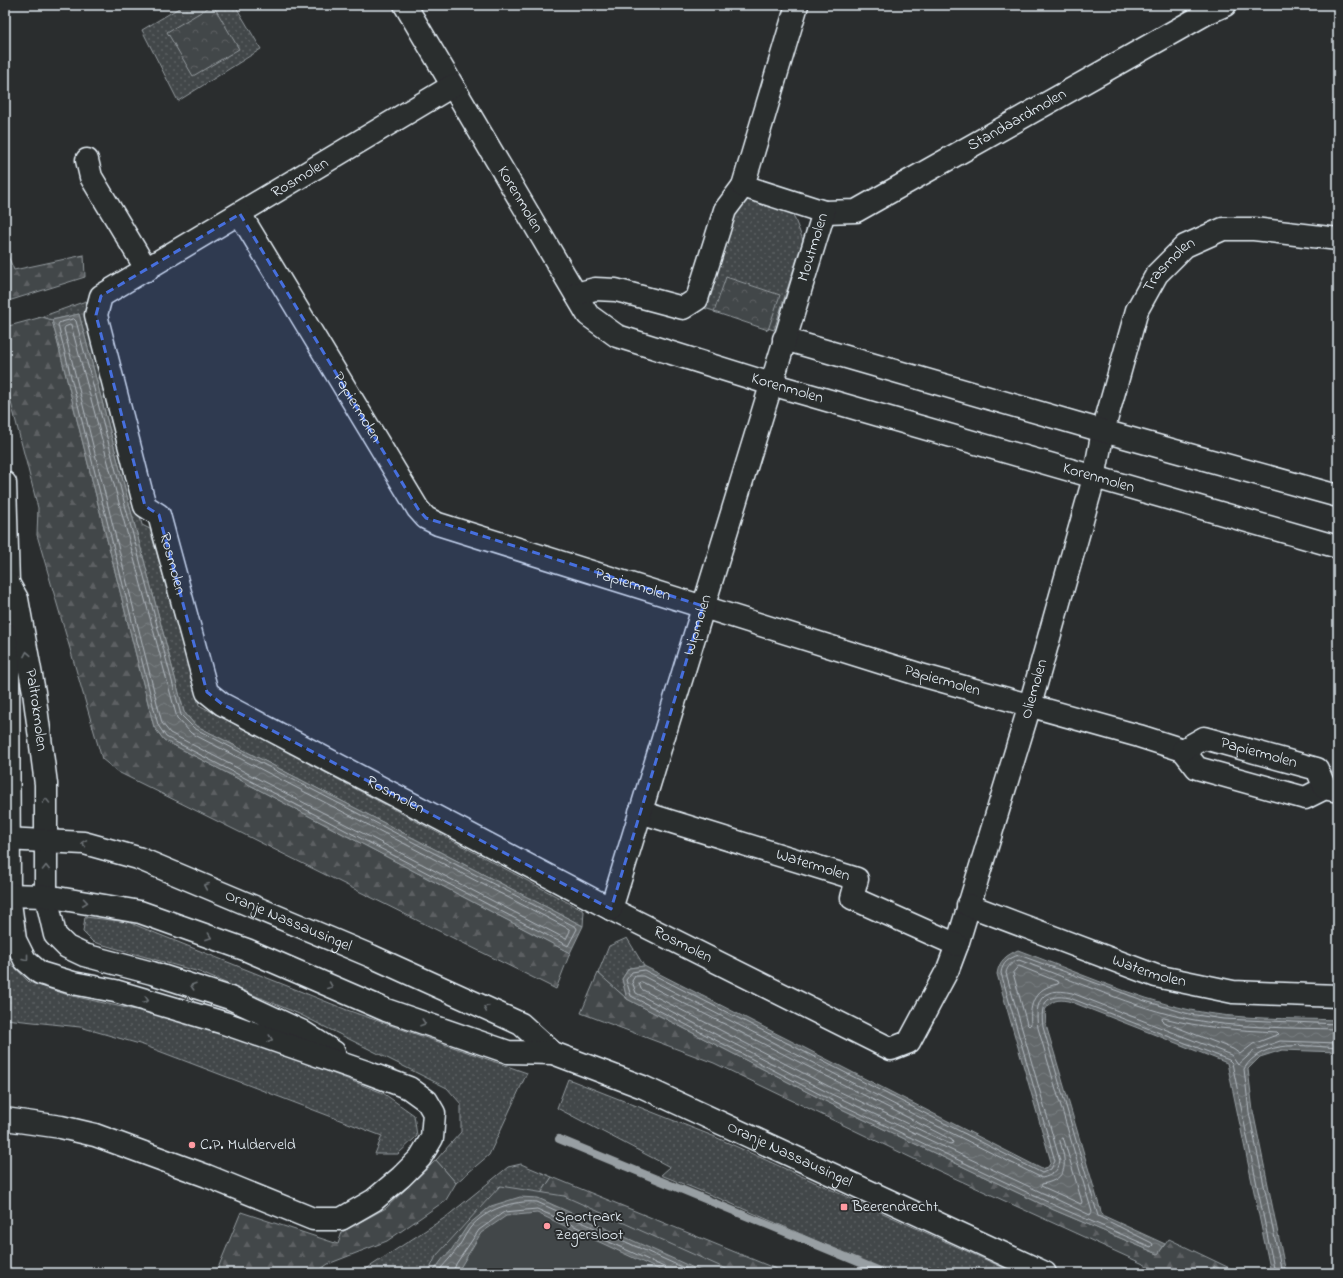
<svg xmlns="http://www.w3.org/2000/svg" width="1343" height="1278" font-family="'Indie Flower',sans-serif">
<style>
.grass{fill:url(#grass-dots);stroke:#959ca0}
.forest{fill:url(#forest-firs);stroke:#959ca0}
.park{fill:url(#park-crowns);stroke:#959ca0}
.pitch{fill:#424648;stroke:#959ca0}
.water{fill:url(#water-waves);stroke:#989fa3}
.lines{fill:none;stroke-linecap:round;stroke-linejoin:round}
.shore{stroke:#b3bac0;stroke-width:1}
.stream{stroke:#989fa3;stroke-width:8}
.minor-casing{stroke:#e8f1f8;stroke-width:25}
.major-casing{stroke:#e8f1f8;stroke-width:25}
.minor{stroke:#2a2d2e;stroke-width:22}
.major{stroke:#2a2d2e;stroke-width:22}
.oneway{stroke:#6c7275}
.marked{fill:#466fde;fill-opacity:0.2;stroke:#466fde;stroke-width:3;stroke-dasharray:8 5;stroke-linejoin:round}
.poi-dot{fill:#ff9aa2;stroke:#2a2d2e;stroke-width:1.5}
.labels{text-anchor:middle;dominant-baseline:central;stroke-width:4;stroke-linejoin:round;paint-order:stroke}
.street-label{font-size:16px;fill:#e8f1f8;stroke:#2a2d2e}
.poi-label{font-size:16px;fill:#e8f1f8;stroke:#2a2d2e;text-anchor:start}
</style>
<defs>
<pattern id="grass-dots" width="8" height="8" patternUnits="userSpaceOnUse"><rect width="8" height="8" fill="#424648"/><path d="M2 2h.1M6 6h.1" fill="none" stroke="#5d6163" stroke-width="1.8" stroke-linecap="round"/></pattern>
<pattern id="forest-firs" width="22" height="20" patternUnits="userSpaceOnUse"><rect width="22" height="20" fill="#424648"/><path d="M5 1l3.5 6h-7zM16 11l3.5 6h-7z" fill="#5d6163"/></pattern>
<pattern id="park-crowns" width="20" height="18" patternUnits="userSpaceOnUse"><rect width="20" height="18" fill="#424648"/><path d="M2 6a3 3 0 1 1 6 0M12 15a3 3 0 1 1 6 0" fill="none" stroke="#5d6163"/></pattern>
<pattern id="water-waves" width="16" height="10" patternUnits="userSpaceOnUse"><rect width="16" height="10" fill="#63686b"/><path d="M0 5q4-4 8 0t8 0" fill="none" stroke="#797e81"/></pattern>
</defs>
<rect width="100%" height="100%" fill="#2a2d2e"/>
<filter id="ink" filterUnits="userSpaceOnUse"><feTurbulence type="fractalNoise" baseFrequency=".025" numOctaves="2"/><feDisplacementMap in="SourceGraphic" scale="8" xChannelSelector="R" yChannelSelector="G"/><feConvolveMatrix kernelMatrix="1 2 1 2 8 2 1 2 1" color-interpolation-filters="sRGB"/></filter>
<g filter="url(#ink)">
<path class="grass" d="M184,5H235L261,49L178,101L142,30Z
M738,192L792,212L803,240L774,330L701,307Z
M86,301L90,307L142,525L150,529L199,705L584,911L583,926L195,725L184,712L79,314L52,320L38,318Z
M85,917L128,922L347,1010L527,1073L489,1155L456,1183L436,1160L461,1132V1104L447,1088L299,1014L199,972L93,942L83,932Z
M627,938L644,966L629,968L622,979L627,999L598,973L609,946Z
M5,957L29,982L68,995L216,1028L383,1093L414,1115L417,1136L398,1154H375L382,1136L143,1045L80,1027L5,1019Z
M568,1079L713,1136L1015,1273H890L723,1200L661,1175L670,1167L557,1108Z
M521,1164L552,1177L538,1198L432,1273H360L446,1217L508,1167Z"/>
<path class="forest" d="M5,249L14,270L84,255L85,277L5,302Z
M42,317L52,320L154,727L164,740L570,953L556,989L118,772L102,759L37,535L38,508L5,379V327Z
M598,973L627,999L825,1101L1054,1210L1158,1254L1169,1239L1240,1273H1229L1214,1266L1211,1273H1163L939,1171L714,1063L581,1013Z
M436,1160L456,1183L446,1200L387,1241L328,1264L315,1273H216L241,1212L338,1244L342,1232L386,1208Z
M552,1177L786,1273H708L538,1198Z"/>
<path class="park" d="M213,5L239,49L193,76L167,32Z
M726,277L780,295L768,330L714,312Z"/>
<path class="pitch" d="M500,1186L564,1196L735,1273H428L436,1256Z"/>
<path class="water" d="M79,314L184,712L195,725L583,926L570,953L164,740L154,727L52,320Z
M1018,950C1075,971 1131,997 1190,1010C1238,1020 1289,1018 1338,1020V1052L1282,1050L1260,1057L1248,1069L1253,1111L1286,1273H1271L1227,1063L1069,1001C1057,999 1052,1000 1045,1010L1046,1025L1102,1215L1165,1244L1158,1254L1054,1210L825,1101L627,999L622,979L629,968L644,966L1042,1169L1048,1167L1051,1162L997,974C999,960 1007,955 1018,950Z
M520,1197L538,1198L705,1273H666L537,1213L506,1216L481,1233L457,1273H432L444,1257L450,1252L468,1225L491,1206Z
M1214,1266L1229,1273H1211Z"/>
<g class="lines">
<path class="shore" d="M74,319L76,321L181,715L194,728L576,927L577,929L568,946L166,737L158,725L58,325L59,323Z
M71,325L177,718L191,733L569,929L570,931L566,939L170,733L162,723L64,329L65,327Z
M1019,966L1059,982L1058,984C1035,988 1029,1003 1031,1024L1029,1026L1027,1024L1013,973Z
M642,982L952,1140L953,1143L950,1144L832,1088L641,989L639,983Z
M1164,1018C1201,1028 1238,1030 1277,1032L1279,1034L1253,1044L1240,1054L1233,1049L1163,1022L1162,1019Z
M1338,1029C1292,1028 1234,1028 1189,1019C1134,1008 1073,980 1019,960C1013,962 1007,966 1006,973L1060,1161C1059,1171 1051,1176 1042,1178L913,1114L643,976H635L632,981L636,993L829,1093L1090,1215L1092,1212L1038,1028C1034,1001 1042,986 1072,993L1231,1055L1238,1065L1255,1050L1280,1041L1338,1043
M1062,1138L1064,1140L1082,1202L1081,1204L1041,1186L1042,1184C1070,1179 1066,1162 1060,1141Z
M437,1273C442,1266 448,1261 453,1254C460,1247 464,1236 470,1228C486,1209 513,1200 537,1202L695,1273
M453,1273L456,1264L479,1230L504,1212L537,1209L664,1267L667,1273
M1275,1273L1232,1063L1229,1060L1070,998C1045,993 1040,1004 1043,1027L1098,1216L1152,1243L1153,1245L1151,1247L1056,1206L827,1098L631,996L626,980L632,972L644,970L1042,1173L1051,1169L1055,1161L1001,973C1002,963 1009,958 1019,955L1145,1001L1189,1014L1223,1019L1338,1024
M1282,1273L1249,1112L1244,1069C1262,1038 1308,1046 1338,1048"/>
<path class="stream" d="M559,1139L885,1273"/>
<defs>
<g id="minor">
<path id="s1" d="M405,5L588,315L617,336L771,384L1338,547"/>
<path id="s2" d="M452,86L101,296L96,315L142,495L145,506L159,515L207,692L222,704L611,909L891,1049L909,1042L948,969L957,945L1030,705L1094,478L1103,431L1137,310L1157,274L1185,246L1223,229H1254L1338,239"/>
<path d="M87,160L91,177L147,270"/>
<path id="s3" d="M824,212L856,211L1207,13L1225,5"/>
<path id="s4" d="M240,214L418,509L426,518L438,524L921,675L1139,736L1183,750L1197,768L1305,798L1325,788L1338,791"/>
<path d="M576,294L595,289L616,290L683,308L697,299L725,210L743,186"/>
<path d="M784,339L1103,431L1338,496"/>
<path d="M5,483L8,583L5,591"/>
<path id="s5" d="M8,583L17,599L34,692L46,784V896L55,935L67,947L84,955L152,973L230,998L301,1031L334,1052"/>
<path d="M5,633L8,657L9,895L15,940L25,960L40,973L73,983L115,991L224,1023L366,1072L409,1088L427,1101L434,1113L432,1138L420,1158L401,1177L374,1200L341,1219H313L207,1176L95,1135L61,1127L5,1119"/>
<path id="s6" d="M1183,750L1204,738L1317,769L1325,788"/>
<path id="s7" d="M640,812L857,879L852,898L957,945"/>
<path id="s8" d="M968,905L1156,976L1233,992L1338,996"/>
<path id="s9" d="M611,909L824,212L743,186L797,5"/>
</g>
<g id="major">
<path id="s10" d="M5,839L84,843L138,858L371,956L521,1024L553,1053"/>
<path id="s11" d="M5,895L46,896L140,912L247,950L386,1010L508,1052L553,1053L643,1087L1045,1273"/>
</g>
</defs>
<use href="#minor" class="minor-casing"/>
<use href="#major" class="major-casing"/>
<use href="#minor" class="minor"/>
<use href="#major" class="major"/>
</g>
<defs><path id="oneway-chevron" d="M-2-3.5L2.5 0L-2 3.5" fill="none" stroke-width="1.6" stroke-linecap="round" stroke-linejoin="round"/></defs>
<g class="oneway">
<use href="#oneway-chevron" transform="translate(27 654) rotate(-100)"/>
<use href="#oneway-chevron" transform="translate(46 801) rotate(-91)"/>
<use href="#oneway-chevron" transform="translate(84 843) rotate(-171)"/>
<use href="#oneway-chevron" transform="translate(46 868) rotate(-89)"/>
<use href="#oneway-chevron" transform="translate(206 886) rotate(-157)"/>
<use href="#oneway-chevron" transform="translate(85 902) rotate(8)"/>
<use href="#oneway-chevron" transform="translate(209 937) rotate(20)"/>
<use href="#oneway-chevron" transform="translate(26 958) rotate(52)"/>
<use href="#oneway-chevron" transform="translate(193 986) rotate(-162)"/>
<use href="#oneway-chevron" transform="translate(330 986) rotate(23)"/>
<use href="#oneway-chevron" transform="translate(146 1000) rotate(17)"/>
<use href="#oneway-chevron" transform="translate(486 1008) rotate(-156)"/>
<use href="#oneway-chevron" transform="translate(423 1023) rotate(19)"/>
<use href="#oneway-chevron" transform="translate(270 1039) rotate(19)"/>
</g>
</g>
<path class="marked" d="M240,214L418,509L426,518L703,606L611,909L222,704L207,692L159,515L145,506L96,315L101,296Z"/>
<g class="poi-dot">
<circle cx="192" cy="1145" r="4"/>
<rect x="840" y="1203" width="8" height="8" rx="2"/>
<circle cx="547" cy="1226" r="4"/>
</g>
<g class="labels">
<g class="street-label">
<text stroke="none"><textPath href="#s3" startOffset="217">Standaardmolen</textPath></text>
<text transform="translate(300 178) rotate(-31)">Rosmolen</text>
<text stroke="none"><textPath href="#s1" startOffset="226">Korenmolen</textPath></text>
<text stroke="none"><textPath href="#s9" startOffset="692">Moutmolen</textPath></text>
<text stroke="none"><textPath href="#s2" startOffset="2442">Trasmolen</textPath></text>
<text stroke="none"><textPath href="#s1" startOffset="574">Korenmolen</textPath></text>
<text stroke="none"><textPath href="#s4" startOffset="226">Papiermolen</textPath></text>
<text stroke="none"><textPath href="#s1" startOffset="898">Korenmolen</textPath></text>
<text stroke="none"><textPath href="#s2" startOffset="693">Rosmolen</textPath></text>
<text stroke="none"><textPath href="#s4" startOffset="574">Papiermolen</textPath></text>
<text stroke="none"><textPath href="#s9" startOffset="297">Wipmolen</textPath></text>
<text stroke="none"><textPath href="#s4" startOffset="898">Papiermolen</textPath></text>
<text stroke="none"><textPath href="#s2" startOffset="1993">Oliemolen</textPath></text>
<text stroke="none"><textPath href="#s5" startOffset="131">Paltrokmolen</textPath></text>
<text stroke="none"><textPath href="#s6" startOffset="81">Papiermolen</textPath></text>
<text stroke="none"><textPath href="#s2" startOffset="1041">Rosmolen</textPath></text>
<text stroke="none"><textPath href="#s7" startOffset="181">Watermolen</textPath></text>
<text stroke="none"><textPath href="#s10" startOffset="298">Oranje Nassausingel</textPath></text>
<text stroke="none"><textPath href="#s2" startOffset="1365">Rosmolen</textPath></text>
<text stroke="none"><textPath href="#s8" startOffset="193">Watermolen</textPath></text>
<text stroke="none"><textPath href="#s11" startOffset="833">Oranje Nassausingel</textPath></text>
</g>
<g class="poi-label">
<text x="200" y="1145">C.P. Mulderveld</text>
<text x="852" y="1207">Beerendrecht</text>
<text x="555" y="1217">Sportpark<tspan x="555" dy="18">Zegersloot</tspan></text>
</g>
</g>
<rect width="1343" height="1278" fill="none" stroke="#2a2d2e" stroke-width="20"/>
<rect x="10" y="10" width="1323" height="1258" fill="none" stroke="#e8f1f8" stroke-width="1.5" filter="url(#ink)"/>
</svg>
